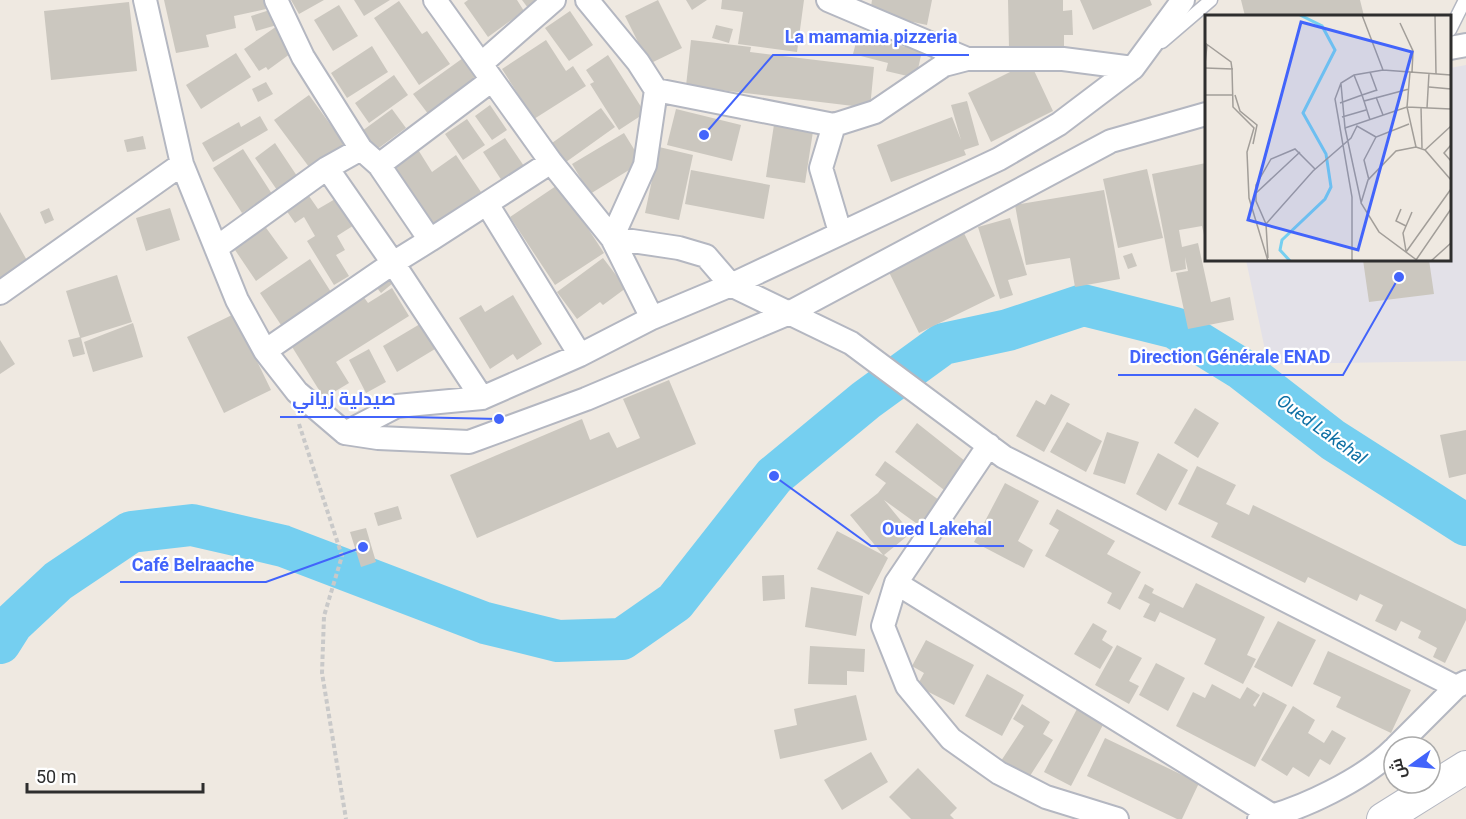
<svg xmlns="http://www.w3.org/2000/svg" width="1466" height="819" font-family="Roboto,Cairo,sans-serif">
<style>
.industrial{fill:#e3e1e8}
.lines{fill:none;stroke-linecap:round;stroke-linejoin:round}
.river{stroke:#75cff0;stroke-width:42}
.building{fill:#cbc7bf}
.service-casing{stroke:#b4b7c1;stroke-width:15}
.minor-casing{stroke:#b4b7c1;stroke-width:26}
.secondary-casing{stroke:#b4b7c1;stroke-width:34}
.path{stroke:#c9c9c9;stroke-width:4;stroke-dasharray:4.5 3;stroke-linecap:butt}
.service{stroke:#fff;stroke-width:12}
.minor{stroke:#fff;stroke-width:22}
.secondary{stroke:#fff;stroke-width:32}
.labels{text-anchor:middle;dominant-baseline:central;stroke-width:4.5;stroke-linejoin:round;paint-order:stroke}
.water-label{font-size:18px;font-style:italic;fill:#0d6fa3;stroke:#fff}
.inset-river{fill:none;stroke:#75cff0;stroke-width:3}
.inset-road{fill:none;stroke:#a29e99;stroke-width:1.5}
.view{fill:#4264fb;fill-opacity:0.15;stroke:#4264fb;stroke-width:3}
.inset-edge{fill:none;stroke:#2e2e2e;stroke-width:3}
.leader{fill:none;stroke:#4264fb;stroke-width:2}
.callout-dot{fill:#4264fb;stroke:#fff;stroke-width:2}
.callout-label{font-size:18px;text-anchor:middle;font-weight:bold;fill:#4264fb;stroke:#fff;stroke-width:4.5;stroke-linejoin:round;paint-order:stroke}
</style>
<rect width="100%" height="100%" fill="#efe9e1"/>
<path class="industrial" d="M1466,65V361L1268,364L1246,260H1450V68Z"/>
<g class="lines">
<path class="river" d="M0,643L12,624L58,581L131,532L192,525L283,546L485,623L558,641L622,639L675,602L774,476L866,400L943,344L1008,330L1083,305L1175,328L1240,368L1333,440L1466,525"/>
</g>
<path class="building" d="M164,0H264L266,9L234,16L236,28L206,35L209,47L176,53Z
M291,0H324L299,14Z
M354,0H390L364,16Z
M468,0H517L524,11L488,37L464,3Z
M522,0H539L528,8Z
M658,0L682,48L649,64L625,16Z
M686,0H707L692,10Z
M722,0H804L797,52L738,44L743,12L721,9Z
M872,0H932L927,25L870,13Z
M1008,0H1063V11L1072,10L1073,35H1064V46L1009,48Z
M1080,0H1150L1152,5L1093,30Z
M1241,0H1360L1364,16H1245Z
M399,1L422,34L427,31L450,64L419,85L374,18Z
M129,2L137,71L51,80L44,11Z
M339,5L358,36L333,51L314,20Z
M273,9L277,25L256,31L251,16Z
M570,11L593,45L569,61L545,28Z
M716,25L733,29L729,43L712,38Z
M277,26L294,51L268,70L266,67L259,71L244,49Z
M858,35L922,51L916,78L886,71L888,63L853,54Z
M546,40L566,71L573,66L586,86L534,119L502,69Z
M691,40L751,47L750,52L874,67L870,108L686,86Z
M372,46L388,72L347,98L331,73Z
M236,53L251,77L201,109L186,85Z
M608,55L645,113L619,130L590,84L594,82L586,70Z
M463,58L481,84L432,119L413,94Z
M1030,62L1053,111L991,142L968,93Z
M394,75L408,95L369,123L355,103Z
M266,82L273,94L258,102L252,89Z
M309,95L346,146L312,171L274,120Z
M967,101L979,145L964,150L966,155L891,182L877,145L952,117L961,140L951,105Z
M490,105L507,130L492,140L475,116Z
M601,108L615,127L566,162L552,143Z
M392,109L406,128L376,150L362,131Z
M676,109L741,125L732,161L667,145Z
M260,116L268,130L213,162L202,143L239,122L241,127Z
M775,118L814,125L805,183L766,177Z
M467,119L485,145L463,160L445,134Z
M624,133L642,162L590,194L572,164Z
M143,136L146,149L127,152L124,140Z
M505,138L526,169L504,184L483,152Z
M275,143L297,176L277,190L255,158Z
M659,147L693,155L679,220L645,213Z
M417,148L432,172L456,155L481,192L432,225L392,165Z
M243,149L272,194L242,213L213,168Z
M1206,163V234L1204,235L1202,226L1179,230L1182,247L1198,243L1211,302L1230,297L1234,320L1188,329L1176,273L1188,271L1185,257L1186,269L1171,272L1152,174Z
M1147,169L1163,238L1118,248L1103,179Z
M691,170L770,185L764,219L685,204Z
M559,184L604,253L555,285L510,217Z
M1104,190L1120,279L1075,287L1070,258L1026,265L1015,205Z
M342,195L359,222L337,236L345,250L336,255L349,276L334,285L307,241L315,236L304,217L295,223L286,210L309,196L318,209Z
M49,208L54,220L45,224L40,212Z
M170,208L180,240L146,251L136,218Z
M0,212L29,264L0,281Z
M1010,218L1027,275L1008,280L1013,295L1000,299L978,227Z
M264,225L288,258L256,281L233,247Z
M961,227L995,296L919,333L885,264Z
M1132,253L1137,266L1128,269L1123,256Z
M603,258L626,288L603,305L600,302L577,319L557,292Z
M310,259L331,292L281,325L260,293Z
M1363,260H1429L1434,294L1369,302Z
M385,273L393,283L381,293L373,283Z
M117,275L132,322L81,338L85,354L73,357L68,340L80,337L66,291Z
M392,288L409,316L336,362L349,383L324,398L289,342L363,296L368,303Z
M513,295L542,344L517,360L513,354L490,369L459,318L481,305L485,312Z
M234,314L271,390L224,413L187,337Z
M133,323L143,357L93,372L84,342Z
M420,324L435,349L397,372L383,346Z
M0,340L15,364L0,374Z
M369,349L386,382L366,393L349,360Z
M669,380L696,444L477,538L450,475L582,419L590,440L609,432L617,448L640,438L623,399Z
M1051,394L1070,404L1044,452L1016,436L1036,400L1045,405Z
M1195,408L1219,423L1198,458L1174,443Z
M1067,422L1102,441L1086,472L1050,452Z
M917,423L970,465L948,493L895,452Z
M1466,430V474L1449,478L1440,435Z
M1107,432L1139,442L1125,484L1093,474Z
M1158,453L1188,470L1166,511L1136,494Z
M885,461L939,500L920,526L884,500L911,533L884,555L888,558L869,595L817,569L837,531L883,555L850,515L878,493L886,483L875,475Z
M1197,466L1236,485L1226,504L1249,515L1253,505L1466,609V620L1445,663L1433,657L1437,648L1418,638L1421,631L1401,621L1396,631L1375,621L1383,605L1360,594L1357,601L1308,577L1305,583L1211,537L1218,523L1178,504Z
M1005,483L1039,501L1018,541L1033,550L1024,568L974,542Z
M398,506L402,519L378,526L374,513Z
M1057,509L1115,541L1107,554L1141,572L1120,610L1107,603L1112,593L1045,556L1059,530L1049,524Z
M366,528L376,562L361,567L350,532Z
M784,575L785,599L763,601L762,576Z
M1196,583L1265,617L1247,655L1256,659L1243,684L1204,664L1216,639L1160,612L1155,622L1143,617L1150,604L1138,598L1145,584L1154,589L1152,593L1183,608Z
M811,587L863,596L856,636L805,627Z
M1278,621L1316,640L1292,687L1254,667Z
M1093,623L1107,631L1102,640L1113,647L1100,669L1074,654Z
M926,640L974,665L954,705L917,686L924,673L912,666Z
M1117,645L1142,658L1129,681L1139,686L1129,704L1095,685Z
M810,646L865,649L864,672L847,671V685L808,684Z
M1328,651L1411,690L1391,733L1336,707L1341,697L1313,684Z
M1156,663L1185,678L1168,711L1139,695Z
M987,674L1024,695L1002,736L965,716Z
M1212,684L1240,699L1247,687L1260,695L1253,705L1255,707L1263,692L1287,705L1255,767L1176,726L1193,692L1205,698Z
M856,695L867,740L780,759L774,730L797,725L794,709Z
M1022,704L1050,722L1043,734L1053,740L1028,779L1001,761L1024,726L1013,719Z
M1293,706L1315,720L1308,733L1324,743L1332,730L1346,738L1330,765L1320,759L1309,777L1293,767L1287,776L1261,760Z
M1078,707L1105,721L1071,786L1044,772Z
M1105,738L1199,783L1182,819H1177L1087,776Z
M871,752L888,782L842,810L824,780Z
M918,768L957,808L950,815L954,819H911L889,797Z"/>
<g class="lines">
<defs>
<path id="service" d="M1450,30L1465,0
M1162,42L1211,0"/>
<path id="minor" d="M145,0L182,164L237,300L265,351L297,392L345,433L378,438L469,442L586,399L787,314L1111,141L1206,114
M276,0L303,57L361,149L379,165L430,240L393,263L482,398
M587,0L638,62L656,90L834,125L875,112L944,65L967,59
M828,0L967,59H1063L1133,68L1183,0
M1450,48L1466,45
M482,63L554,0
M656,90L645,165L612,238L679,248L706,256L731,285L851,343L1004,457L1456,687L1466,682
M834,125L821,168L840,232
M379,165L492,80
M487,204L580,355
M430,240L551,162
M216,248L327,168L361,149
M0,293L182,164
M652,318L731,285L999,159L1059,124L1133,68
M265,351L393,263L327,168
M345,433L397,406L482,398L580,355L652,318L612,238L551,162L435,0
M989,445L896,583L883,626L907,686L951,739L999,773L1046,797L1117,819
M896,583L1273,816
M1396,747L1456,687
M1259,819C1301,810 1364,779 1394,749"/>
<path id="secondary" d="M1383,819L1466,767"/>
</defs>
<use href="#service" class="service-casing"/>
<use href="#minor" class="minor-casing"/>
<use href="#secondary" class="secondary-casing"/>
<path class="path" d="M299,424L342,556L324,616L322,673L346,819"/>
<use href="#service" class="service"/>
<use href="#minor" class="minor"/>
<use href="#secondary" class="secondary"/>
</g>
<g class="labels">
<g class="water-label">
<text transform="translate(1322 429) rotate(36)">Oued Lakehal</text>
</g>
</g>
<g transform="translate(1205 15)">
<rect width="246" height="246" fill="#efe9e1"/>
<path class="inset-river" d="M85,246L75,235L77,225L120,184L126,172L121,139L98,98L130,35L117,11L95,0"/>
<path class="inset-road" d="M157,0L178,55M230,0L231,59M195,8L208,36L207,57M0,28L26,47L27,54M0,49L2,30M0,53L28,54M27,54L28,92L49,113L42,137L44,183L63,246M165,57L172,76M205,57L202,92L211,132M149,60L157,80L172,75M136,69L140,113L202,92L246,94M224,72L246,74M0,80H28M30,80L35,96L52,110L48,129M171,82L178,100M159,86L165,105M135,88L157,80L159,86L204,74M216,92L217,133M222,93L224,58M137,102L161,95M140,113L156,187M246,130L239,138L246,146M220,135L246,111M164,165L159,145L171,122L204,109M50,179L95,137M196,194L191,206L201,211M61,209L51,186V170L66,144L90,134L110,154M201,236L198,218L207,197M201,237L246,174M63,243L61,209L108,156L146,123L152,111L171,122M211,245L246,194M147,246V182L130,84L136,68L149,60L178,55L246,60M213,246L174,217L156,188L163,165L191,136L211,132L220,135L246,165M226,246L246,228"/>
<path class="view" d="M96,7L207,37L153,235L43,205Z"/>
<rect width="246" height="246" class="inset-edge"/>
</g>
<path class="leader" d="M704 135L773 55H969M1399 277L1343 375H1118M499 419L407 417H280M774 476L871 546H1004M363 547L266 582H120"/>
<g class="callout-dot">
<circle cx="704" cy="135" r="6"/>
<circle cx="1399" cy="277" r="6"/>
<circle cx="499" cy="419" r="6"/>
<circle cx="774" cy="476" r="6"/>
<circle cx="363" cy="547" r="6"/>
</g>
<g class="callout-label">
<text x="871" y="43">La mamamia pizzeria</text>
<text x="1230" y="363">Direction Générale ENAD</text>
<text x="344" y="405">صيدلية زياني</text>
<text x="937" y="535">Oued Lakehal</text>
<text x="193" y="571">Café Belraache</text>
</g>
<g transform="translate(1412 765) rotate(255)"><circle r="28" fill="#ffffff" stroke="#ababab" stroke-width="1.5"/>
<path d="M0-4.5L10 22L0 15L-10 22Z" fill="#4264fb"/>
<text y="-9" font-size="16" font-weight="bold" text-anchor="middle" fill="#2e2e2e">ش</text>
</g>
<path d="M27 783v9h176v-9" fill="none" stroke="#2e2e2e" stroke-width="3"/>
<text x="36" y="783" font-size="18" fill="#2e2e2e" stroke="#ffffff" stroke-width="4.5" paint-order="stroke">50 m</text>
</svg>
